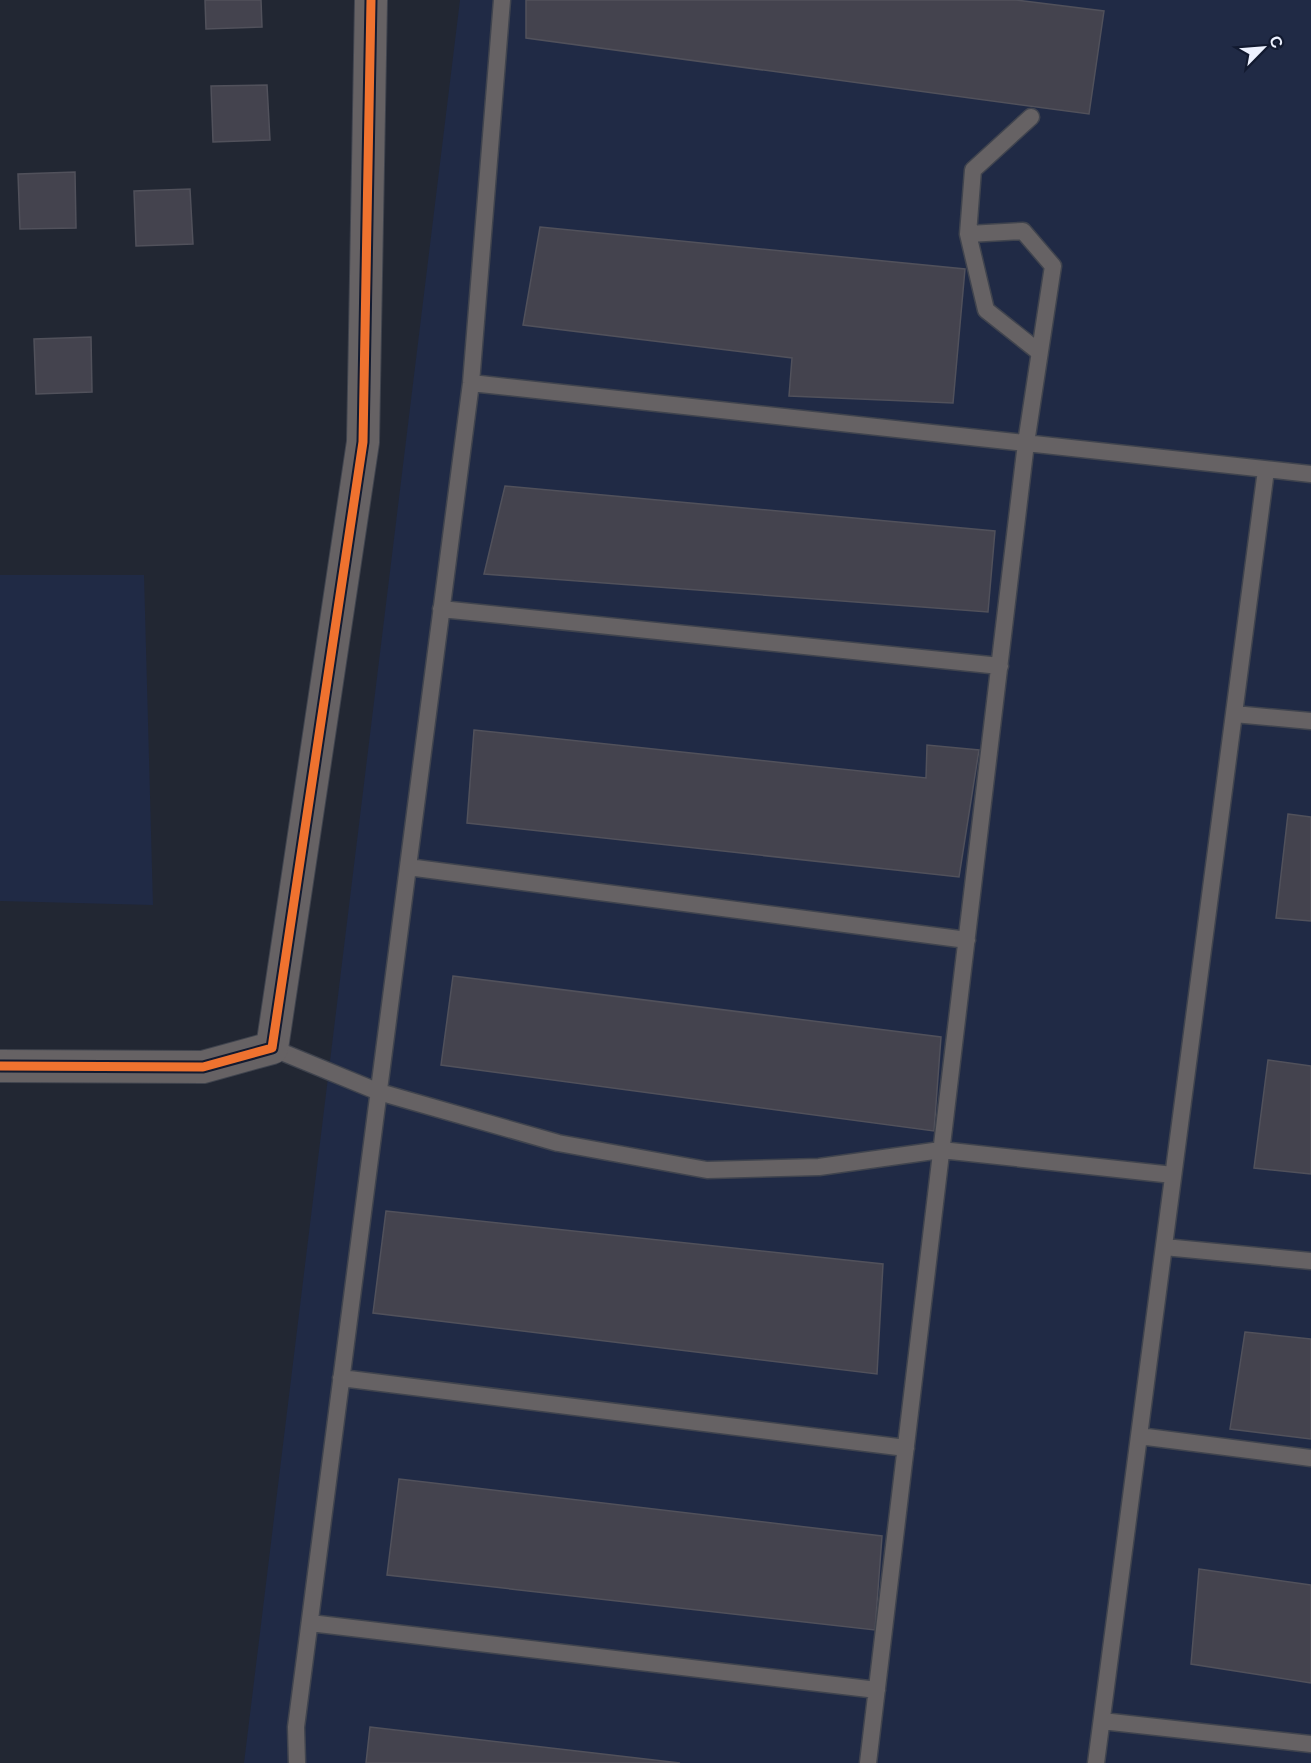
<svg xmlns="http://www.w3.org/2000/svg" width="1311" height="1763" font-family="Helvetica,sans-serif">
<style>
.built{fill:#202a45}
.building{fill:#44434e;stroke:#51515b;stroke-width:1.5}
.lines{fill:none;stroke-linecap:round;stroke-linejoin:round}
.service-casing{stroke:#40444e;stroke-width:19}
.minor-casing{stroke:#40444e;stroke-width:34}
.service{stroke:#666264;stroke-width:16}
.minor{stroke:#666264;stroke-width:32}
.cycleway-casing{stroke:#121a30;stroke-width:13}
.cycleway{stroke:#ef722f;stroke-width:9}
</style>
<rect width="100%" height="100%" fill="#222733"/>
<path class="built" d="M460,0H1311V1763H244Z
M0,575H144L153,905L0,901Z"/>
<path class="building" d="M205,0H261L262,27L206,29Z
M526,0H1016L1104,11L1089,114L526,38Z
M267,85L270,140L213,142L211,86Z
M75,172L76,228L20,229L18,174Z
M190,189L193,244L136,246L134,191Z
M540,227L965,269L953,403L789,396L792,358L523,325Z
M91,337L92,392L36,394L34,339Z
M505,486L995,531L988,612L484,574Z
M474,730L926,778L927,745L979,750L959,877L467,823Z
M1288,814L1311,817V921L1276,918Z
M453,976L941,1037L934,1131L441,1065Z
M1268,1060L1311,1066V1174L1254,1168Z
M386,1211L883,1264L877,1374L373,1313Z
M1245,1332L1311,1339V1439L1230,1429Z
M399,1479L882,1536L875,1630L387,1575Z
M1199,1569L1311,1585V1683L1191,1664Z
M370,1727L680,1763H366Z"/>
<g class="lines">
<defs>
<path id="service" d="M1031,117L973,170L968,234L986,310L1039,352
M471,383L1311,474
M441,609L1000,666
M1234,714L1311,721
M408,867L967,940
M272,1048L379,1092L558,1143L707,1170L819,1167L941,1150L1173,1175
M1164,1247L1311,1261
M341,1378L906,1448
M1139,1436L1311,1458
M310,1623L877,1690
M1102,1721L1311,1744
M297,1763L296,1727L471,383L502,0
M868,1763L1026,443L1053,266L1023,231L968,234
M1096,1763L1266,470"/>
<path id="minor" d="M0,1066L203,1067L272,1048L363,442L371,0"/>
</defs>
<use href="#service" class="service-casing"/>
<use href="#minor" class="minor-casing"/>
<use href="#service" class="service"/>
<use href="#minor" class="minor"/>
<defs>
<path id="cycleway" d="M0,1066L203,1067L272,1048L363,442L371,0"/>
</defs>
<use href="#cycleway" class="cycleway-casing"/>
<use href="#cycleway" class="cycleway"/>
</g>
<g transform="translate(1263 48) rotate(65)" stroke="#121a30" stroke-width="4.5" paint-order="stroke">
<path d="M0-4.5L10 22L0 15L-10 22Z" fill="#edf2ff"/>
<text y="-9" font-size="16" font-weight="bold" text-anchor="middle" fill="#edf2ff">С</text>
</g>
</svg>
